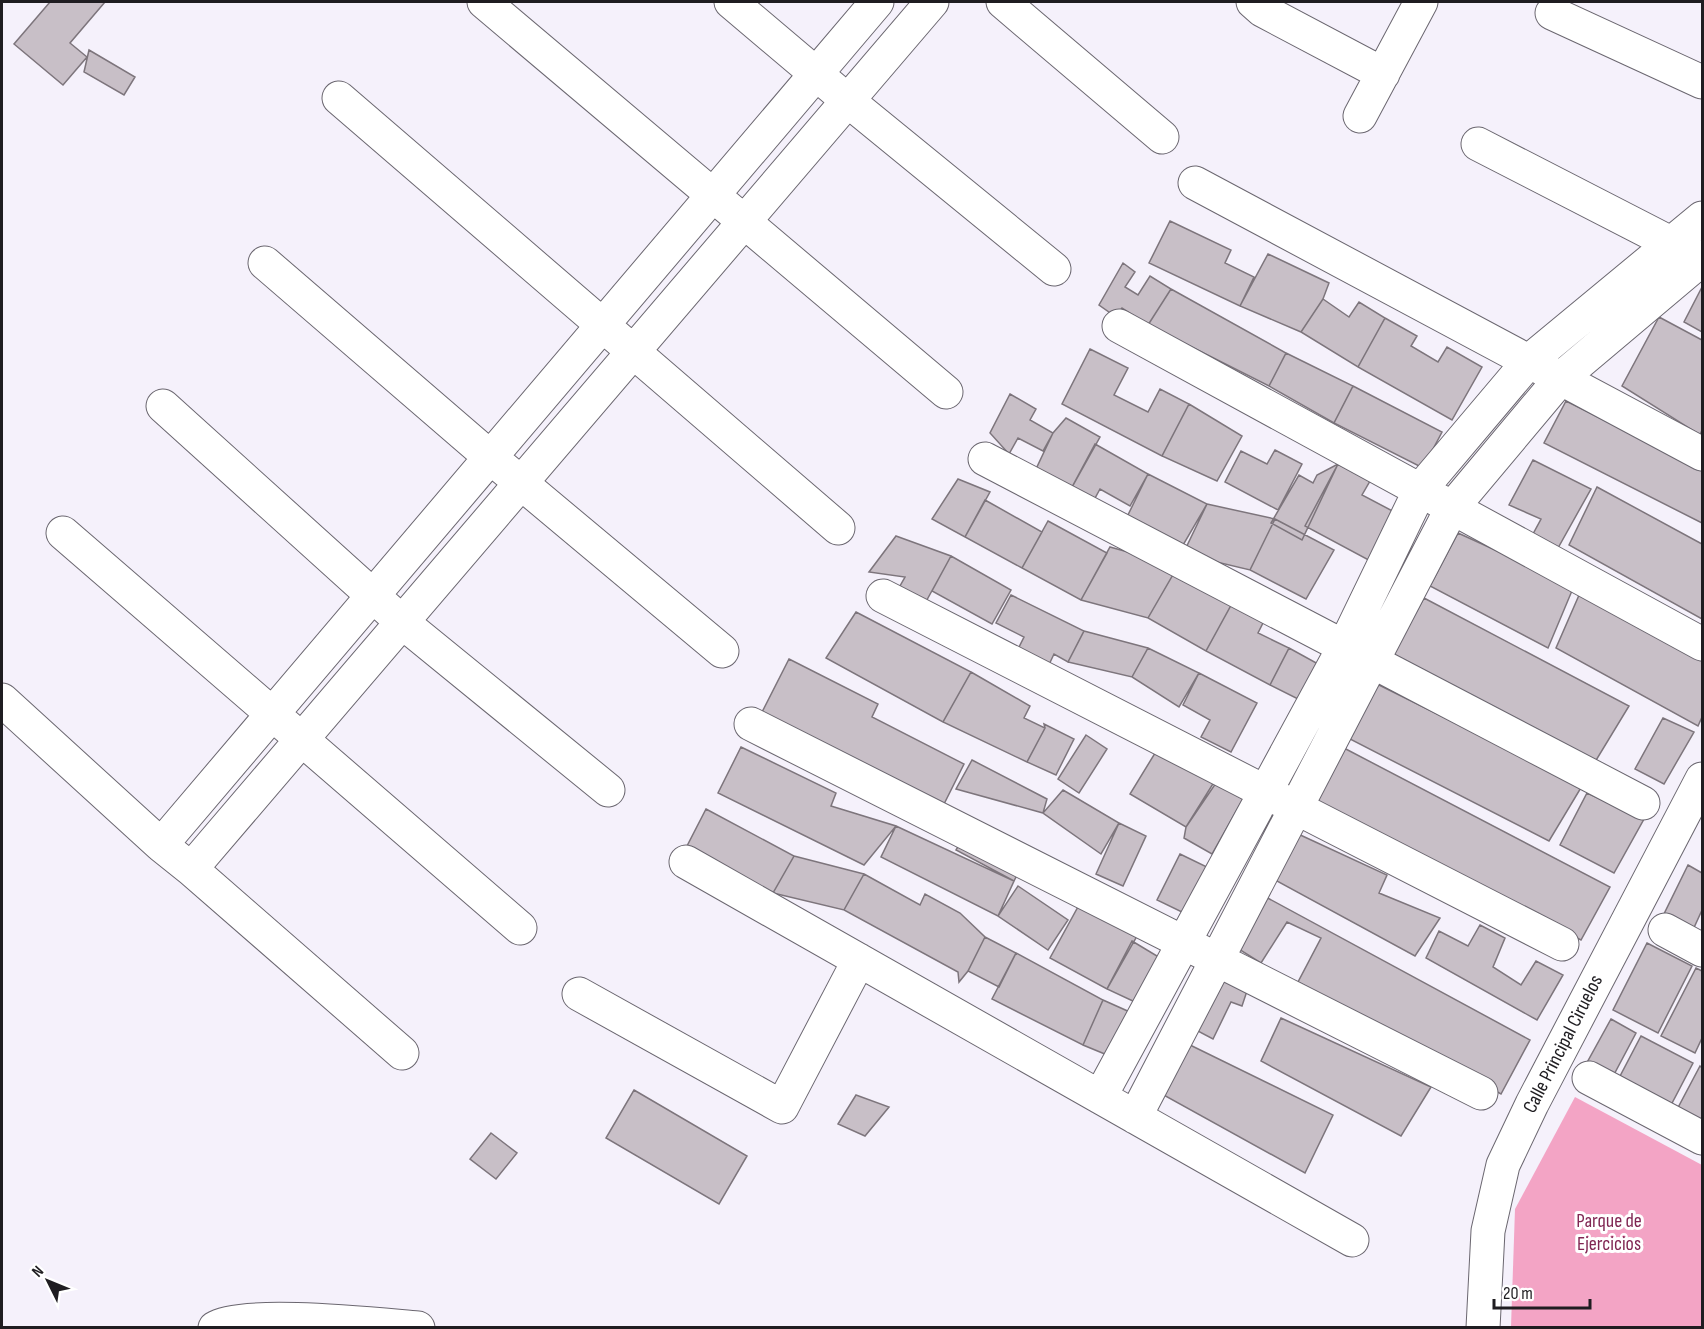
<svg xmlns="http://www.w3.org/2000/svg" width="1704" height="1329" font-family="'Sofia Sans Condensed',sans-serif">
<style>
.green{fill:#f3a4c5}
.building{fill:#c8bfc7;stroke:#7d757c;stroke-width:1.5}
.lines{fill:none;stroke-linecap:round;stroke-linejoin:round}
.minor-casing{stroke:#6b6770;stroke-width:35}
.minor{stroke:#fff;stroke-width:33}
.labels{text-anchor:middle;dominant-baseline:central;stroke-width:6;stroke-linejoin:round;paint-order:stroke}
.street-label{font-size:20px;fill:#1f1d21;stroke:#fff}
.park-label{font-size:20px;fill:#802653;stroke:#fff}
</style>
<rect width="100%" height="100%" fill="#f5f1fb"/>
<path class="green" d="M1575,1097L1702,1165V1327H1511L1515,1209Z"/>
<path class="building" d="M50,2H105L70,43L87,57L63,85L14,44Z
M89,50L135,77L124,95L84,72Z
M1170,221L1231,250L1225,263L1254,277L1240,306L1149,263Z
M1268,254L1329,283L1323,299L1301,332L1240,306Z
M1123,263L1135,272L1125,287L1138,295L1150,276L1171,289L1148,325L1122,308L1116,317L1099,305Z
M1702,287V332L1684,322Z
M1171,289L1286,353L1269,386L1148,325Z
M1323,299L1349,317L1359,302L1385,318L1358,367L1301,332Z
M1659,317L1702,340V430L1700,435L1622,386Z
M1385,318L1417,336L1411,346L1438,362L1447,347L1482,367L1452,420L1358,367Z
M1090,349L1128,368L1114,395L1148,412L1160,389L1189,404L1162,456L1062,404Z
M1286,353L1353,386L1334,423L1269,386Z
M1353,386L1442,432L1423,468L1334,423Z
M1010,394L1036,409L1030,420L1053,433L1043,451L1018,438L1009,454L990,433Z
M1566,401L1702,469V523L1544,443Z
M1189,404L1242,436L1217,481L1162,456Z
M1066,418L1100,437L1071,489L1036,469L1053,433Z
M1095,444L1148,474L1130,506L1100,489L1094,500L1071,489Z
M1275,450L1302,464L1278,510L1225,482L1241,451L1267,464Z
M1533,460L1591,489L1558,548L1533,534L1541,519L1509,505Z
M1338,464L1302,540L1271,523L1299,475L1313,483L1317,475Z
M1338,464L1370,481L1362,495L1402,516L1376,564L1305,526Z
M1148,474L1207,504L1179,552L1125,521Z
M958,479L990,492L965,537L932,519Z
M1597,487L1702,544V619L1569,545Z
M985,500L1042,532L1022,568L965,537Z
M1207,504L1275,519L1250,570L1183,554Z
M1275,519L1334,550L1306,599L1250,570Z
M1048,521L1107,553L1081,600L1022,568Z
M1458,533L1574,586L1548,648L1430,586Z
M896,536L951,556L923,607L896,593L905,577L869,572Z
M1110,547L1178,566L1148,618L1081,600Z
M951,556L1011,590L992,624L932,591Z
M1178,566L1235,598L1206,651L1148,618Z
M1583,586L1702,652V717L1698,726L1556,648Z
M1011,595L1084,631L1068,662L1054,654L1046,671L1015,655L1024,637L996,623Z
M1235,598L1267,615L1258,633L1289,648L1270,685L1206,651Z
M1424,598L1629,706L1595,762L1392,656Z
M856,612L971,672L943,722L826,658Z
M1084,631L1148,648L1132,677L1068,662Z
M1148,648L1199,673L1179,707L1132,677Z
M1289,648L1320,665L1300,700L1270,685Z
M789,659L878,704L872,717L964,764L941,810L759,718Z
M971,672L1030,706L1024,718L1045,728L1027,762L943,722Z
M1199,673L1257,703L1231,752L1201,737L1210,720L1183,705Z
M1377,684L1582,786L1549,841L1348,738Z
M1663,718L1694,732L1664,784L1635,769Z
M1044,724L1074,739L1056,775L1027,762L1045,728Z
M1086,735L1107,749L1079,793L1058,779Z
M1160,745L1216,779L1186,827L1130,794Z
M741,747L836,793L831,806L896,826L864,865L718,793Z
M1342,747L1610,887L1581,940L1313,803Z
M972,760L1047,799L1043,813L956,789Z
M1216,783L1243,799L1212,854L1184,838L1186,827Z
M1063,790L1119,823L1101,854L1043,813Z
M1587,793L1644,819L1614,873L1560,845Z
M706,809L794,856L773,893L686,848Z
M1119,823L1146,836L1123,886L1096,874Z
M896,826L1014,881L998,916L881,857Z
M1296,833L1387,875L1379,893L1440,918L1415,956L1275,880Z
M963,838L1020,869L1014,881L956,850Z
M1180,854L1209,868L1186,914L1157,900Z
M794,856L864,874L844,910L773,893Z
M1688,865L1702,873V910L1692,932L1662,918Z
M864,874L920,905L925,894L960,913L985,937L968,971L959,982L958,972L844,910Z
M1018,886L1068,920L1048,950L998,916Z
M1264,896L1530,1040L1501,1094L1298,982L1321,938L1287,922L1261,963L1237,948Z
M1079,905L1137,936L1107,989L1050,958Z
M1480,925L1505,938L1493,967L1521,985L1536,961L1563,975L1537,1020L1426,958L1439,931L1468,946Z
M985,937L1016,953L999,987L968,971Z
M1132,941L1162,959L1135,1002L1107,989Z
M1647,943L1692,966L1658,1033L1613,1010Z
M1016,953L1103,1000L1083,1045L992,999Z
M1696,968L1702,971V1038L1695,1053L1661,1036Z
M1221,979L1247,991L1242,1006L1231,1002L1213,1039L1194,1029Z
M1103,1000L1132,1013L1112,1057L1083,1045Z
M1281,1018L1431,1087L1401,1136L1261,1061Z
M1611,1019L1636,1033L1610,1082L1584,1068Z
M1641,1036L1693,1063L1670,1107L1618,1080Z
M1188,1044L1333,1115L1305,1173L1160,1093Z
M1700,1066L1702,1068V1135L1672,1119Z
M634,1090L747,1156L719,1204L606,1138Z
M856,1095L889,1107L865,1136L838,1124Z
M491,1133L517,1153L496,1179L470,1159Z"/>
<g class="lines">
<defs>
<path id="minor" d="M484,2L946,392
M731,2L847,100L1054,269
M1003,2L1162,137
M1253,2L1262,10L1383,74
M1552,13L1702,82
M339,98L838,528
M1360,116L1421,2
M1478,144L1690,253
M1195,183L1702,454
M265,263L490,457L722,651
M1119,326L1702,644
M163,406L402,622L608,790
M985,459L1643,803
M63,533L520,928
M883,596L1562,944
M2,700L161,845L191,869L402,1053
M751,724L1481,1093
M161,845L877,2
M686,862L1352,1240
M191,869L932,2
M1665,930L1702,950
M579,994L782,1107L859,960
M1589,1078L1702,1138
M1100,1097L1344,647L1420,490L1529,361L1702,218
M1135,1117L1452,508L1561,378L1702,259
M215,1328C241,1310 380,1325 418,1328
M1483,1328L1488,1231L1503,1165L1532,1104L1702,779"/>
</defs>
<use href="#minor" class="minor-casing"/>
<use href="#minor" class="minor"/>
</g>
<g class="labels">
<g class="street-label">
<text transform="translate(1563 1044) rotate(-63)">Calle Principal Ciruelos</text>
</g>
<g class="park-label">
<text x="1609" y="1221">Parque de<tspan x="1609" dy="23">Ejercicios</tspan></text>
</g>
</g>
<rect width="1704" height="1329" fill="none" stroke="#1f1d21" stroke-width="6"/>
<g transform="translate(48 1281) rotate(313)" stroke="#ffffff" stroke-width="4.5" paint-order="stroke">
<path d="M0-4.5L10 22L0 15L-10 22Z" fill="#1f1d21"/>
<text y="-9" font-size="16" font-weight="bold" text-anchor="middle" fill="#1f1d21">N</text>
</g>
<path d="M1494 1299v9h96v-9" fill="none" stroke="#1f1d21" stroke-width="3"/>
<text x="1503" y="1299" font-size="18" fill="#1f1d21" stroke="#ffffff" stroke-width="4.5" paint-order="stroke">20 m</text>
</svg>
